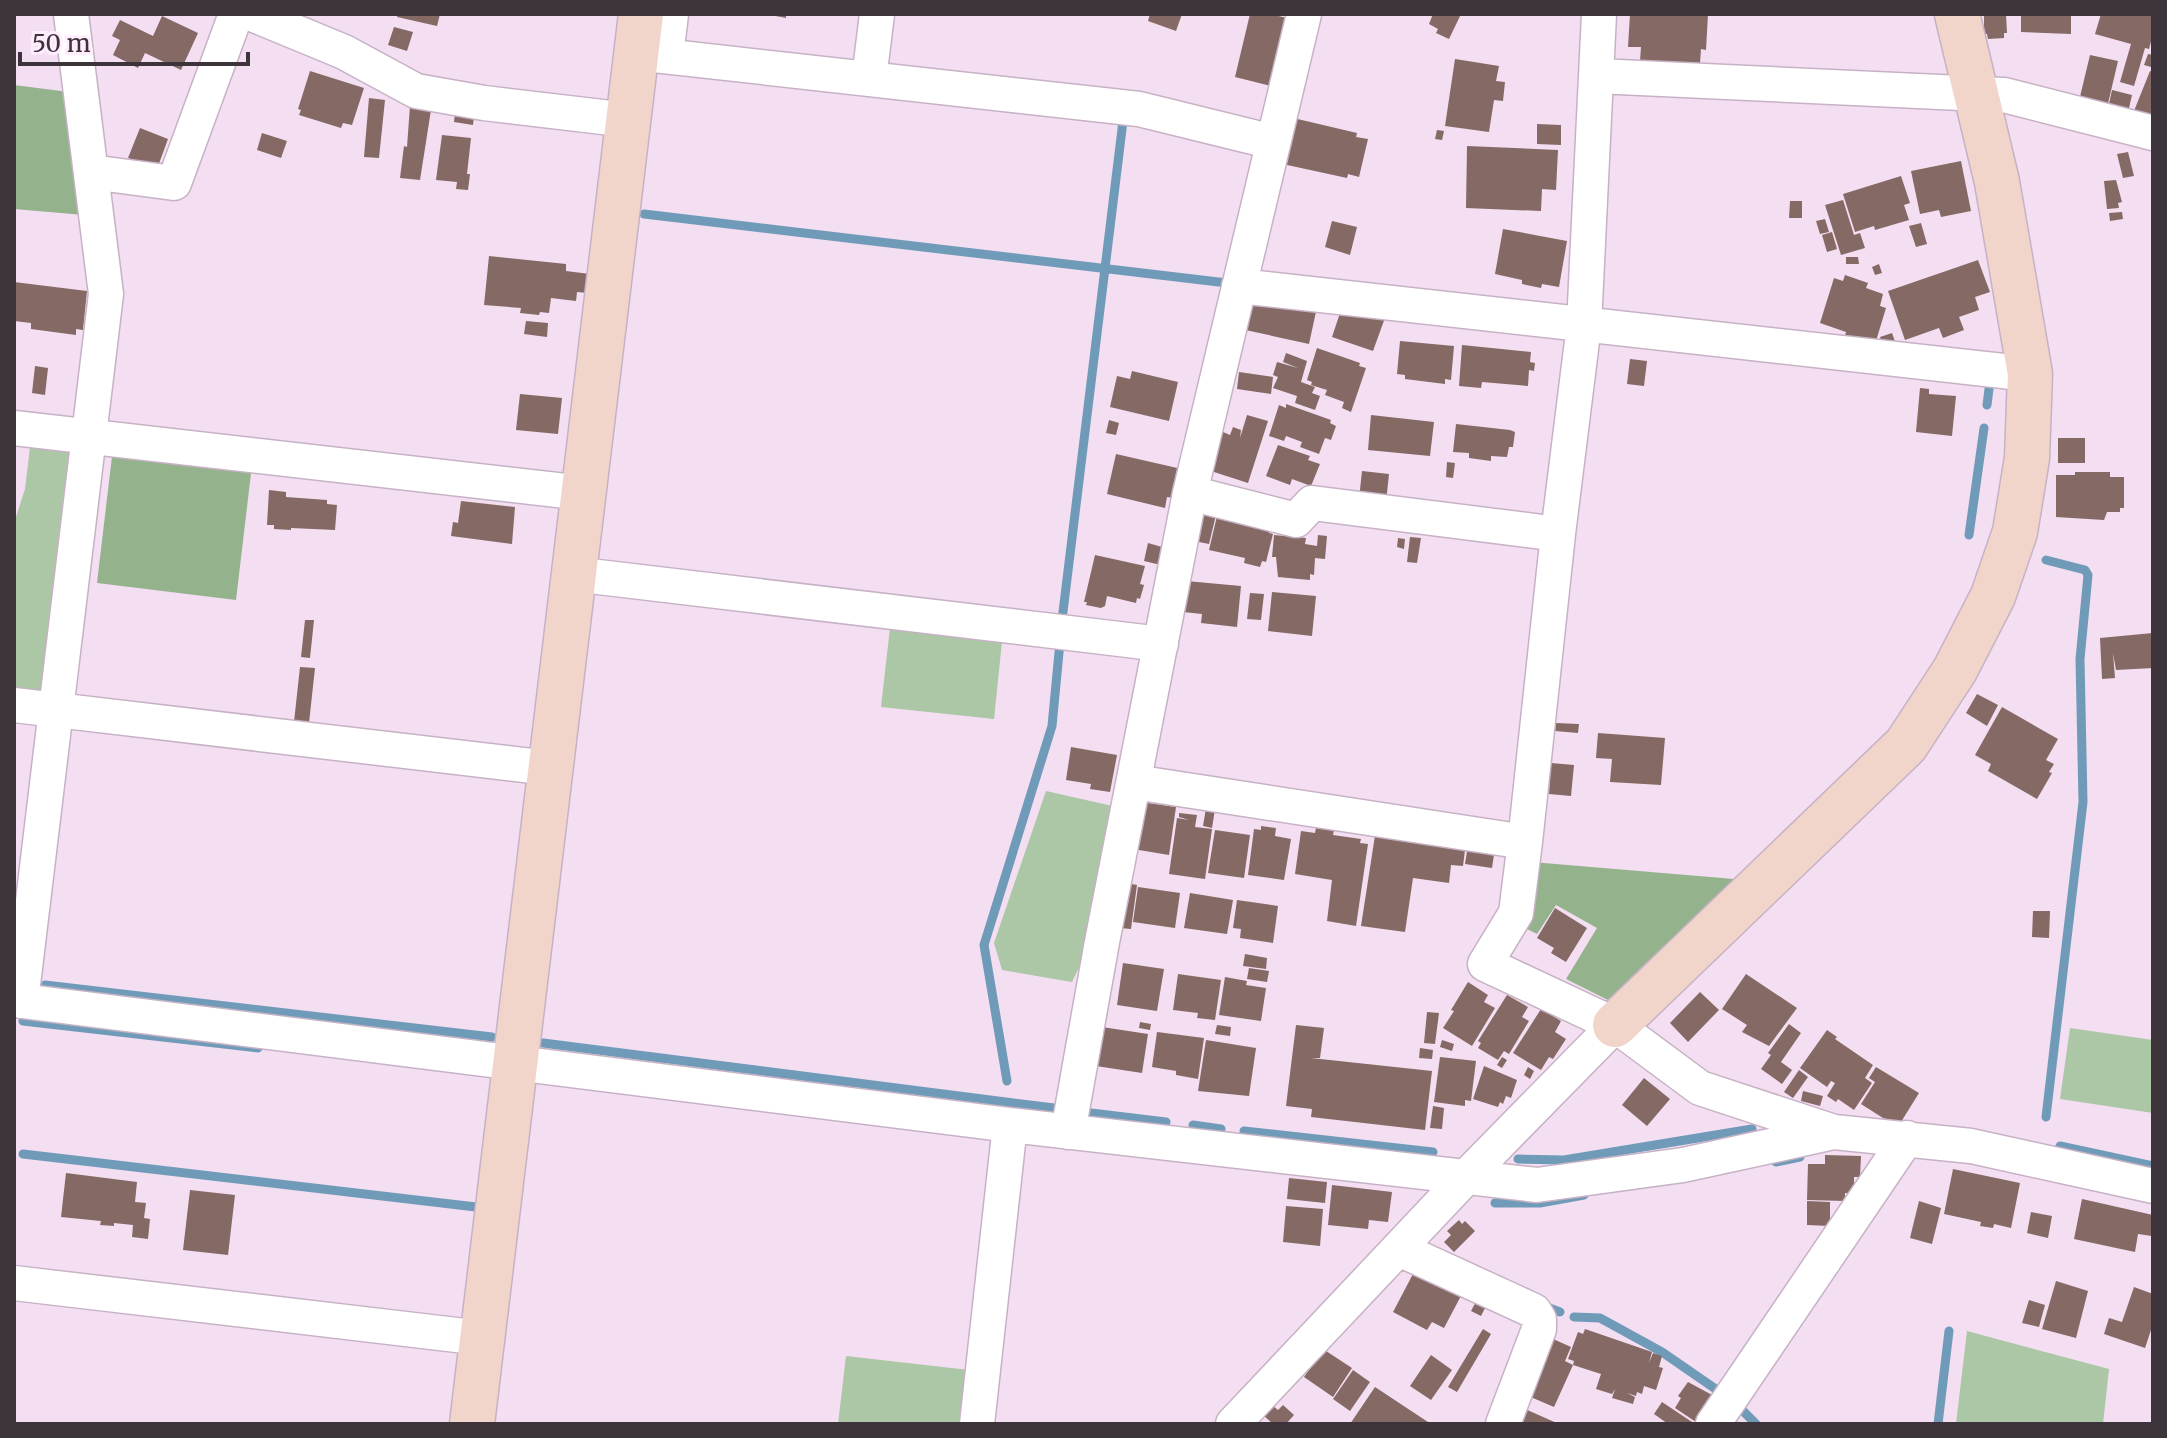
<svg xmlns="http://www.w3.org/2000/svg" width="2167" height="1438" font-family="Merriweather,serif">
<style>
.green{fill:#abc7a5}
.forest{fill:#94b38d}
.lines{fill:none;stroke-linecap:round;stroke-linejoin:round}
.stream{stroke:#709bb8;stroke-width:9}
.building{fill:#846964}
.street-casing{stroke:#c7b2c5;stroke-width:37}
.secondary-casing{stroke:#c7b2c5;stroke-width:47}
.street{stroke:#fff;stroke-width:34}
.secondary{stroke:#f1d5ca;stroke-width:44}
</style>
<rect width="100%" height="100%" fill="#f4def2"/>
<path class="green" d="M31,439L76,444L47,700L14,696V523L25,489Z
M891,619L1003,632L994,719L881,707Z
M1046,791L1117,807L1088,949L1072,982L1002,970L994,943Z
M2070,1028L2153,1040V1113L2060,1099Z
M1967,1331L2109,1369L2103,1424H1956Z
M846,1356L969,1370L963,1424H838Z"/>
<path class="forest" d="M14,85L69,92L84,215L14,209Z
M113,448L252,465L236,600L97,583Z
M1532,862L1734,879L1610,1001L1566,979L1597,928L1556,905L1537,934L1523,927Z"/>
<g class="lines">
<path class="stream" d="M644,214L1227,283
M1987,405L1990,381H1987
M1969,535L1984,428
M2046,560L2085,570L2088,575L2080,659L2083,802L2046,1117
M1062,620L1123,121L1116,120
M45,985L492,1037
M23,1021L258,1048
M543,1043L1054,1108
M1007,1081L984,945L1052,726L1060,642
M1091,1113L1166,1122
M1193,1125L1221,1129
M1244,1131L1433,1152
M2060,1146L2153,1166
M23,1154L476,1207
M1518,1159L1564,1160L1752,1129
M1776,1162L1800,1157
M1495,1203H1540L1584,1195
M1544,1306L1560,1312
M1574,1317L1600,1318L1662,1352L1720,1392
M1739,1407L1756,1424
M1938,1424L1949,1331"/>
</g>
<path class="building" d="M398,14H440L437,26L397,17Z
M765,14H786V18Z
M1150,14H1182L1176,31L1148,21Z
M1250,14H1270L1287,18L1271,86L1235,77Z
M1433,14H1461L1449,39L1436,33L1438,29L1429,24Z
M1630,14H1708L1706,50L1701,49L1700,64L1640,61L1641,47H1628Z
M1984,14H2006L2007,33H2004V38L1988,39L1987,34H1984Z
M2021,14H2071V34L2021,32Z
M2101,14H2153V34L2149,49L2145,48L2134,86L2120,82L2131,44L2095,34Z
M162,16L198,33L181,70L145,53L138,68L113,55L120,40L112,36L120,20L153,36Z
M394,27L413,32L407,51L388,45Z
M2148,54L2153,55L2151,67L2144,65Z
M2090,55L2118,61L2106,112L2078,105Z
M1455,59L1499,66L1496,81L1505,82L1503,101L1494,100L1489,132L1445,126Z
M310,71L364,88L352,125L343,123L341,128L299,115L301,110L298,109Z
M2150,71L2153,72V118L2134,111Z
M2112,90L2132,95L2127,117L2107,113Z
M369,98L385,100L379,158L364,157Z
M410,106L431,110L420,180L400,178L404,146L407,147Z
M455,113L474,115L473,125L454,122Z
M1289,117L1357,133L1356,137L1368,139L1359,177L1348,174L1347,178L1278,163Z
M1537,124L1561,125V145L1537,144Z
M140,128L168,139L157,169L128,158Z
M1437,130L1444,131L1442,140L1435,139Z
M262,133L287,141L281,158L257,150Z
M442,135L471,138L467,174H470L468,190L456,189L457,182L436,180Z
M1467,146L1558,150L1556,190L1542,189L1541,211L1466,208Z
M2128,152L2134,176L2123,178L2117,154Z
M1961,161L1971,211L1941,217L1939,210L1920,214L1911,171Z
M1901,176L1910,203L1904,205L1909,220L1875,230L1874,226L1855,232L1843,194Z
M2116,180L2122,202L2118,203L2119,208L2107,209L2104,181Z
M1843,200L1854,235L1860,233L1865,248L1841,255L1825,205Z
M1790,201H1802V218H1789Z
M2122,212L2123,219L2110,221L2109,213Z
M1825,219L1829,232L1820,234L1816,221Z
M1332,221L1357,227L1350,255L1325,247Z
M1921,223L1927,244L1916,247L1909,226Z
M1503,229L1567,241L1559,287L1542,284L1541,288L1522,284V280L1495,274Z
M1832,232L1837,249L1827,252L1822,235Z
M489,256L566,264V271L590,274L588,293L577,292L576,301L551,298L549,313L540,312L539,315L520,313L521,308L484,305Z
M1846,257H1858L1859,264H1846Z
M1978,260L1990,292L1975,297L1979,310L1959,317L1964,330L1943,338L1939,328L1905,340L1888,291Z
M1879,264L1882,273L1875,275L1872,267Z
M1845,275L1868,283L1866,288L1883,294L1880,306L1886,308L1876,341L1865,337L1863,342L1845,336L1846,332L1820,323L1834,278L1843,281Z
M14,282L87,291L83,330L76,329V335L31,329V323L14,321Z
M1249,292L1317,307L1309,344L1241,329Z
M1344,301L1386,315L1373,351L1332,337Z
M526,321L548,323L547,337L524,334Z
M1892,333L1898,350H1884L1880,337Z
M1400,341L1454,346L1451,380L1445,379V384L1405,379V375L1397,374Z
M1462,345L1531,352L1530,362L1535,363L1534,371L1529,370L1528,386L1482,382L1481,388L1459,386Z
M1317,348L1360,363L1359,366L1366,368L1351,412L1342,408L1344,402L1325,395L1327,390L1311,385L1312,382L1307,380Z
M1286,353L1307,361L1301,382L1315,387L1312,393L1320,396L1315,410L1295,403L1297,396L1273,388L1278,377L1273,375L1277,362L1298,368L1283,362Z
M1630,359L1647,361L1644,386L1627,384Z
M35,366L48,368L45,395L32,393Z
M1132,371L1178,382L1169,421L1110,407L1117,376L1130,379Z
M1239,372L1273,377L1271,394L1237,389Z
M1920,388L1929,389V394L1956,396L1952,436L1916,432Z
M520,394L562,398L558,434L516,430Z
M1286,404L1331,420L1330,423L1336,426L1331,440L1325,438L1319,454L1300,447L1302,442L1286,436L1284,441L1269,436L1279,405L1286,408Z
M1247,415L1268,421L1248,483L1211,471L1223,432L1230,435L1233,427L1241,430L1240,438Z
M1371,415L1434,422L1430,456L1368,450Z
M1109,420L1119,423L1116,435L1106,433Z
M1456,424L1510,430L1515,432L1513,447H1509L1507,457L1491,456V461L1469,458V453L1453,452Z
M2058,438H2085V463H2058Z
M1278,445L1310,456L1308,460L1320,464L1311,486L1292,479L1290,485L1266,476Z
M1116,454L1186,470L1179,499L1167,497L1165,508L1107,494Z
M1447,462L1455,463L1453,478L1446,477Z
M1362,471L1389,474L1386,502L1359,499Z
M2075,472H2110V477H2124V508H2120V512H2107L2104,520L2056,517V475H2075Z
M269,490L286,492V497L327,500V504L337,505L335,530L291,528V530L274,529V525H267Z
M461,501L515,507L512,544L451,536L453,522L458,523Z
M1203,508L1217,511L1209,544L1194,541Z
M1217,516L1270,528L1269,533L1273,534L1266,562L1262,561L1260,567L1244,563L1245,558L1209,550Z
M1274,535L1306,538L1305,544L1317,546L1318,535L1327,536L1325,559L1315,558L1314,575L1310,574V580L1278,577L1276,557H1272Z
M1410,537L1421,538L1417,563L1407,562Z
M1398,538L1405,539L1404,549L1397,547Z
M1148,543L1169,549L1165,566L1144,561Z
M1095,555L1145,566L1140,584L1144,585L1140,599L1137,598L1136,603L1107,596L1105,606L1101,608L1086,605L1087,602H1084Z
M1186,581L1241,586L1237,627L1201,623L1202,614L1183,612Z
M1272,592L1316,596L1312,636L1268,631Z
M1250,593L1264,594L1261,620L1247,619Z
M305,620H314L310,658L301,657Z
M2153,633V668L2116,670L2113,653L2115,678L2102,679L2100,638Z
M300,667L315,668L309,723L294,722Z
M1977,694L1998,705L1987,726L1966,713Z
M2002,707L2058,739L2046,760L2054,764L2049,772L2052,773L2037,799L1988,771L1991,764L1975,755Z
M1556,723L1579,724L1578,733L1555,731Z
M1598,733L1665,738L1661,785L1610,782L1612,759L1596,758Z
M1071,747L1117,755L1110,792L1090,789L1091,784L1066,780Z
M1551,763L1574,765L1571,796L1549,794Z
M1140,802L1176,807L1169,855L1133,849Z
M1207,802L1216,803L1212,828L1203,826Z
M1179,813L1197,815L1195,827L1212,829L1205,879L1169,874L1177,818L1189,820L1179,817Z
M1261,826L1276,828L1275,836L1291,839L1284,880L1248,875L1254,829L1261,830Z
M1316,828L1334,830L1333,835L1361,839L1360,843L1368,844L1356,926L1327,921L1332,880L1295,874L1301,831L1315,833Z
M1376,829L1466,842L1463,866L1451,865L1449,883L1413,878L1405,932L1361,926Z
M1215,830L1250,835L1244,878L1208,873Z
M1468,845L1495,848L1492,868L1465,864Z
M1126,883L1137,885L1131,929L1120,928Z
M1138,887L1180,893L1175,928L1133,922Z
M1190,893L1233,900L1227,934L1184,928Z
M1237,900L1278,906L1273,943L1240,938L1241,929L1233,928Z
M1555,908L1587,928L1566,962L1551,953L1554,948L1537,938Z
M2033,911H2050L2049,938L2032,937Z
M1245,954L1267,958L1266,969L1243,966Z
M1123,963L1164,969L1157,1011L1117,1005Z
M1249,968L1269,971L1267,982L1247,979Z
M1178,974L1221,980L1215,1020L1197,1018L1198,1013L1173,1010Z
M1746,974L1797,1008L1769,1046L1742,1032L1747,1025L1722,1009Z
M1225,977L1247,981L1246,985L1266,988L1261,1021L1219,1015Z
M1468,982L1488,995L1484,1002L1495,1008L1472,1046L1443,1028L1454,1011L1451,1010Z
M1700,992L1719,1010L1688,1042L1670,1023Z
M1507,995L1528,1007L1522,1017L1529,1021L1509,1054L1504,1051L1498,1060L1478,1048L1481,1043L1478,1041Z
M1541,1009L1561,1021L1555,1032L1566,1039L1553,1059L1549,1057L1541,1070L1513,1053Z
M1427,1012L1439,1013L1435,1044L1424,1043Z
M1140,1022L1151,1024L1150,1030L1139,1028Z
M1789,1024L1801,1033L1781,1062L1792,1070L1782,1084L1761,1069L1771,1055L1768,1053Z
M1217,1025L1231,1027L1230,1036L1215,1034Z
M1296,1025L1324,1028L1320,1058H1311L1432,1071L1425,1130L1311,1117L1312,1109L1286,1106Z
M1102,1027L1148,1034L1142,1073L1096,1066Z
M1827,1030L1837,1037L1835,1039L1873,1065L1865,1078L1872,1083L1854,1110L1838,1099L1836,1102L1827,1096L1835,1083L1831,1081L1827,1087L1800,1068Z
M1157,1032L1204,1038L1198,1079L1176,1075V1071L1152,1067Z
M1206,1040L1256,1048L1249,1096L1198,1091Z
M1442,1040L1454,1044L1452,1051L1440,1047Z
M1420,1048L1433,1050L1432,1059L1419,1058Z
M1440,1057L1476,1061L1471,1101L1465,1100V1106L1434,1102Z
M1502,1057L1507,1060L1502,1068L1497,1065Z
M1484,1066L1517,1080L1511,1098L1506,1096L1503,1104L1500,1102L1498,1107L1473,1099Z
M1528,1067L1534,1071L1530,1079L1524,1075Z
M1876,1067L1919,1093L1901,1122L1883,1118L1861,1104L1875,1082L1869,1078Z
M1799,1070L1808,1077L1793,1098L1784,1092Z
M1644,1078L1670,1099L1647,1126L1622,1105Z
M1803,1091L1823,1096L1820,1106L1801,1101Z
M1433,1106L1444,1108L1442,1129L1430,1128Z
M1825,1155L1861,1156L1860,1177H1854V1194L1845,1193V1201L1807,1200L1808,1164H1825Z
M1953,1169L2020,1183L2011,1228L1994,1224L1993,1228L1980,1226L1981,1222L1944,1214Z
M66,1173L137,1182L135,1202L146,1203L144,1218L150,1219L148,1239L132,1237L133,1225L114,1223V1226L100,1225L101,1221L61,1217Z
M1289,1178L1327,1182L1325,1203L1287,1199Z
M1332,1185L1392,1192L1388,1222L1369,1220L1368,1229L1328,1225Z
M190,1190L235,1195L228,1255L183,1250Z
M2082,1199L2153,1215L2152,1236L2138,1234L2135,1252L2074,1239Z
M1807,1201L1830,1202V1226L1807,1225Z
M1919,1201L1941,1208L1932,1244L1910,1238Z
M1286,1206L1323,1209L1320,1246L1283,1242Z
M2031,1212L2052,1216L2048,1238L2027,1233Z
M1459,1220L1462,1224L1465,1221L1475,1231L1454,1252L1444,1242L1451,1235L1447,1231Z
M1413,1274L1432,1284L1434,1280L1462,1294L1444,1328L1432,1322L1427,1330L1393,1312Z
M2056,1281L2088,1291L2076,1338L2042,1329Z
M2134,1287L2153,1294V1324L2145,1348L2104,1334L2109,1318L2122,1322Z
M1478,1298L1488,1302L1481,1316L1471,1311Z
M2029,1300L2045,1305L2039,1327L2022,1323Z
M1483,1329L1491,1334L1457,1392L1448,1387Z
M1585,1329L1652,1352L1649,1363L1653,1353L1662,1356L1659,1367L1663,1368L1656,1390L1644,1386L1642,1394L1637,1392L1636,1396L1627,1393L1635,1397L1633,1404L1612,1398L1615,1389L1612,1394L1596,1389L1601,1374L1573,1365L1574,1361L1568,1359L1578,1332L1583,1334Z
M1551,1338L1571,1347L1565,1361L1573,1365L1554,1407L1526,1395Z
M1323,1349L1352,1368L1333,1397L1304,1377Z
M1431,1355L1452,1370L1431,1400L1410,1386Z
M1353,1370L1370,1382L1350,1411L1333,1399Z
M1688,1382L1714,1396L1696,1422L1675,1408L1681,1398L1678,1396Z
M1375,1387L1431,1424H1350Z
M1662,1402L1695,1424H1668L1654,1414Z
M1272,1405L1278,1410L1283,1405L1294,1415L1286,1424H1273L1263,1415Z
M1525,1409L1559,1424H1518Z"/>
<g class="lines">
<defs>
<path id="street" d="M252,14L344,52L416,91L484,103L628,120
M1599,14L1584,325L1558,534L1525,842L1516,913L1485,964L1615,1025L1700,1088L1834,1132L1971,1146L2153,1186
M636,53L1139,109L1273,142
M666,56L671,14
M1597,76L2004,95L2153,133
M869,79L877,14
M91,172L174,183L236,14
M1239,286L2030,374
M14,428L583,493
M1190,493L1296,520L1312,503L1558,534
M573,574L1161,644
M14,705L549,768
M1134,782L1525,842
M14,1000L1010,1125L1537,1185L1683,1165L1834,1132
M21,1001L106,294L71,14
M1068,1132L1102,942L1190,493L1304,14
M1399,1249L1534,1311L1539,1319V1329L1503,1424
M14,1283L482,1338
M977,1424L1010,1125
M1233,1424L1466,1177L1615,1025
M1713,1424L1907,1138"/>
<path id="secondary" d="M1615,1025L1906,745L1955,670L1993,596L2015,532L2027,458L2030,374L1997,182L1957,14
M472,1424L641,14"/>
</defs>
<use href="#street" class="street-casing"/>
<use href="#secondary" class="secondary-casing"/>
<use href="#street" class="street"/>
<use href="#secondary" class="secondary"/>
</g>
<rect width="2167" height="1438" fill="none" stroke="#3c333b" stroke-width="32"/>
<path d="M20 52v12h228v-12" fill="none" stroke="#3c333b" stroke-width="4"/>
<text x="32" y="52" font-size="24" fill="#3c333b" stroke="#ffedfd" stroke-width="6" paint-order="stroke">50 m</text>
</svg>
